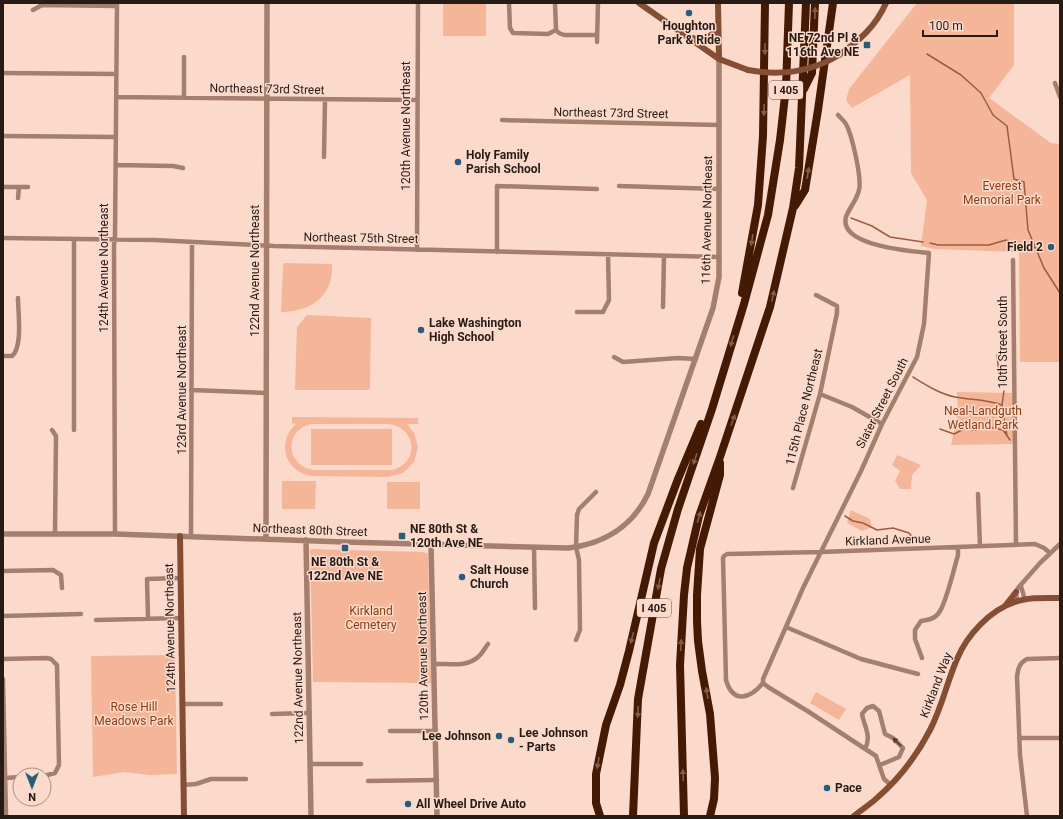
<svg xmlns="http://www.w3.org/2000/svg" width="1063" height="819" font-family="Roboto,sans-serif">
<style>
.green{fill:#f5b598;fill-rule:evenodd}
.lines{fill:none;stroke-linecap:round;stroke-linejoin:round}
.stream{stroke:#9c5c3f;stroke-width:1.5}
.minor{stroke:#a57e6d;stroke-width:4.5}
.tertiary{stroke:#a57e6d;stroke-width:5.5}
.secondary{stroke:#844e35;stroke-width:6}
.motorway{stroke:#441a04;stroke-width:8}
.secondary-bridge{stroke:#844e35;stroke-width:6}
.oneway{fill:#845d4a}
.oneway2{fill:#533e34}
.poi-dot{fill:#285c78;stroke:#fbdacc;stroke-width:1.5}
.labels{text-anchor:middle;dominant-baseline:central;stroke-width:3;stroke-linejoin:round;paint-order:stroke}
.shield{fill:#fbdacc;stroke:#67544d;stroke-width:1}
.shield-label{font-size:11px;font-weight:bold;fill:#271b16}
.poi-label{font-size:12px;font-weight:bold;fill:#271b16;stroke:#fbdacc;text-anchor:start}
.street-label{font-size:12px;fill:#271b16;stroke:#fbdacc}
.park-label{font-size:12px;fill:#8c3d11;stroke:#fbdacc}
</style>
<rect width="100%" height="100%" fill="#fbdacc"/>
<path class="green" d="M443,3H486V36H443Z
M917,3H1014V65L989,98L1051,143L1060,144V362H1020L1019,252L935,249L921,246L927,200L911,173L910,75L852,108L846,100L849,89Z
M284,263L332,264C334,297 310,312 281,312L283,265Z
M307,315L371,318L370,388L368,390H295L297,327Z
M957,392L1012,393L1013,444L951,445L958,414Z
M292,417L418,418V424H407L414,433L418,447L414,462L403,473L388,477L314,476C286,474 275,443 296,424L292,423ZM311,424H388C417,427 420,463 392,470H315C286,468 283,430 311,424Z
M311,429H392V465H311Z
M897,455L921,465L912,475L911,489H900L895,481L900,471L892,465Z
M282,481H316L315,509H282Z
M387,482H420V509H387Z
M851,510L870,519L872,527L862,531L847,523Z
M310,549L423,552L428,554L431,683L313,682Z
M175,655L177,774L149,775L124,772L93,777L91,656Z
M816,692L846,709L839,720L810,703Z"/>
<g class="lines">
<path class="stream" d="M927,54L961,75L981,93L993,115L1007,126L1014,179L1024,182L1028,230L1044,268L1060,293
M851,218L872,226L890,237L923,242
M930,243L938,245H989L1006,240L1021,247L1036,248
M997,355L999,373L1005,385
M913,377C926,385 940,394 955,397C971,400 986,399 1002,405L1007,436
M1002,405L1004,391
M940,429L954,434L964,429L976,430L989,427L1003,430L1010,440
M845,516L853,521L863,523L877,530L893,528L909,533L913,538"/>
<path class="minor" d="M509,3L510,28L513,33L548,34L556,30
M555,3L556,30
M33,10L42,5L116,6
M556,30L559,33L564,35H597
M597,42L598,3
M3,73L116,74
M1055,83L1060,97
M116,97L417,100
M184,98V57
M502,120L719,125
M3,136L116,137
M324,157L325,99
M116,165L173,166L183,168
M619,186L719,189
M3,187H28
M18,198L19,187
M3,238L154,240L274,246L719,257
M74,239V430
M417,250L418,3
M497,252V186L597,189
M1013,260L1016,545
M663,307L664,256
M577,312H603L609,300L608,255
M3,356H12C23,347 18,312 18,298
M614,357L623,362L678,358L696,359
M191,390L266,393
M820,394L852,407L882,424
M52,430L56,436L55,534
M793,488L820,394L837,313V306L816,295
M978,494L980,546
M115,534L114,246L115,235L117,3
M191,537L192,243
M534,547L535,608
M3,571L53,570L61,575L62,588
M1021,586L1025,600
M1017,601L1016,592L1018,588L1040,563L1060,544
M3,616L81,614
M148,618L147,579L180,578
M96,620L181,618
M786,627L861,659L918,674
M576,640L580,630L579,560L576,547L577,515L579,509L596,492
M922,658L915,639V630L921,621C928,620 934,619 938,614C946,605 954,568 958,555V548
M3,659L46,658L51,659L57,665L59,765L55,773L44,776
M434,664C448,663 466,668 478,657C482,654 485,648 488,644
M3,679L6,816
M763,683V679L803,588L861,471L882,424L917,357L924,324L929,253C912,251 838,246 846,217C849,208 857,200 859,190C862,178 852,135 846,124C844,121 841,118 838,115
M763,683C750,699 733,704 726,680L723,558L724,556L727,554L820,552L1035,544L1044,548L1050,553
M763,683L768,687L809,712L876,756L884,779L891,785
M182,704H221
M272,714L309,713
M390,731H436
M1019,738H1060
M865,749C872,736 864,726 862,714L867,708L873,706L879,711L885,734L893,738L903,748L899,757L880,765
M311,764H361
M5,778L20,777
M368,781L437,780
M183,785L196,784L211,779H246
M1027,816L1020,755L1017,677C1018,669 1019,663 1027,659L1060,658"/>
<path class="tertiary" d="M3,534H115L344,542L568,548C603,544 632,527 648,494L713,308L719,277V59
M266,539L267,3
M306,540L311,816
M431,544L437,816"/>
<path class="secondary" d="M639,3L719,59L748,70
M718,3L719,59
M692,38C705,41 713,38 717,25
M839,55C859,41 876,26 886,3
M180,536L184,816
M1005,606L1016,592
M854,816C862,809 871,804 878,797C900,778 917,755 930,730C942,707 947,682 957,659C967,635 990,610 1015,602C1029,597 1045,598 1060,598"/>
<path class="motorway" d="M804,89L812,73L815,3
M795,206L805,190L818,110L833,3
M742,293L758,205L763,136L765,3
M600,816L596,803V774L606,725L620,685L629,651L654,543L678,479L701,424
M633,816L638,699L661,569L678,509L712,409L744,304L768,215L780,140L786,87L789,3
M684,816L680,665L684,595L687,568L699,516L720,457L770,307L793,208L799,168L806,3
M710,816L714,799L715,778L710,714L702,671L698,641L697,621V595L700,549L720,475V463"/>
<path class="secondary-bridge" d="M748,70C780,76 811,72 839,55"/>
</g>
<defs><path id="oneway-solid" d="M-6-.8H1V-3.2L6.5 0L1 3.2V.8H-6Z"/></defs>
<g class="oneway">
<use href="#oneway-solid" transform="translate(815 13) rotate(-89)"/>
<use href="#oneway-solid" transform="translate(765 49) rotate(91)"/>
<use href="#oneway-solid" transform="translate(764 110) rotate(91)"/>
<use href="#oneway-solid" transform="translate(808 173) rotate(-80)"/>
<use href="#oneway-solid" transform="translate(752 240) rotate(99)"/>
<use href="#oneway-solid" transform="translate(773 296) rotate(-77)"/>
<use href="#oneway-solid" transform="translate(732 341) rotate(107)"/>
<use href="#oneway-solid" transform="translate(733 420) rotate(-71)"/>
<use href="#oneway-solid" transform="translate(695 459) rotate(109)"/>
<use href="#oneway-solid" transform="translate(699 517) rotate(-74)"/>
<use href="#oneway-solid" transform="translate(659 584) rotate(100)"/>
<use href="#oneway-solid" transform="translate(632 638) rotate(104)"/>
<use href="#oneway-solid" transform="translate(681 645) rotate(-87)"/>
<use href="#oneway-solid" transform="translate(707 693) rotate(-99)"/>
<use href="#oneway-solid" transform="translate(638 712) rotate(93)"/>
<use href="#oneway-solid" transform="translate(598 763) rotate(100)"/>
<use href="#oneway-solid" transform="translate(683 775) rotate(-92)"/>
</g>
<use class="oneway2" href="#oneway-solid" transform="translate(897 742) rotate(-136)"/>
<g class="poi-dot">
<circle cx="689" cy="13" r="4"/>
<rect x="863" y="41" width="8" height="8" rx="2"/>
<circle cx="458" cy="162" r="4"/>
<circle cx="1051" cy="247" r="4"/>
<circle cx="421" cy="330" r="4"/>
<rect x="398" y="532" width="8" height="8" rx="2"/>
<rect x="341" y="544" width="8" height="8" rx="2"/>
<circle cx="462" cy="577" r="4"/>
<circle cx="499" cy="736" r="4"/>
<circle cx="511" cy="740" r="4"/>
<circle cx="827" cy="788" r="4"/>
<circle cx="408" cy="804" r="4"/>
</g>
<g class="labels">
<g class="shield">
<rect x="769" y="81" width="34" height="18" rx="3"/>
<rect x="637" y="599" width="34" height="18" rx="3"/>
</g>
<g class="shield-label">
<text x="786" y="90">I 405</text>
<text x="654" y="608">I 405</text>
</g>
<g class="poi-label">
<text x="689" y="26" text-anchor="middle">Houghton<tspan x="689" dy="14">Park &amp; Ride</tspan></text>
<text x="859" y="38" text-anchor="end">NE 72nd Pl &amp;<tspan x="859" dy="14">116th Ave NE</tspan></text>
<text x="466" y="155">Holy Family<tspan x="466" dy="14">Parish School</tspan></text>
<text x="1043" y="247" text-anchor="end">Field 2</text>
<text x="429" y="323">Lake Washington<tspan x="429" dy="14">High School</tspan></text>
<text x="410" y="529">NE 80th St &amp;<tspan x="410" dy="14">120th Ave NE</tspan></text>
<text x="345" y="562" text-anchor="middle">NE 80th St &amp;<tspan x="345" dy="14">122nd Ave NE</tspan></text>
<text x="470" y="570">Salt House<tspan x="470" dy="14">Church</tspan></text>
<text x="519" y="733">Lee Johnson<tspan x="519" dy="14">- Parts</tspan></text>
<text x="491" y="736" text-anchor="end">Lee Johnson</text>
<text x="835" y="788">Pace</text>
<text x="416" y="804">All Wheel Drive Auto</text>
</g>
<g class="street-label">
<text transform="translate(267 89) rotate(1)">Northeast 73rd Street</text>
<text transform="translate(611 113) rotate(1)">Northeast 73rd Street</text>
<text transform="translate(406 126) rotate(-90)">120th Avenue Northeast</text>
<text transform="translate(707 220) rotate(-89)">116th Avenue Northeast</text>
<text transform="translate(361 238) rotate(1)">Northeast 75th Street</text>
<text transform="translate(104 268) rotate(-90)">124th Avenue Northeast</text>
<text transform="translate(255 271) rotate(-90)">122nd Avenue Northeast</text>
<text transform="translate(1003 342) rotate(-90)">10th Street South</text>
<text transform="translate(182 390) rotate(-90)">123rd Avenue Northeast</text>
<text transform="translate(882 403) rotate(-63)">Slater Street South</text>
<text transform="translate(804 407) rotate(-76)">115th Place Northeast</text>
<text transform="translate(310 530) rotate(2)">Northeast 80th Street</text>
<text transform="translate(888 540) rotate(-2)">Kirkland Avenue</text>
<text transform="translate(170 628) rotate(-91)">124th Avenue Northeast</text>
<text transform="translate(423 656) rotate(-91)">120th Avenue Northeast</text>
<text transform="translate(298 678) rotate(-91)">122nd Avenue Northeast</text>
<text transform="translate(936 685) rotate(-69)">Kirkland Way</text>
</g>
<g class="park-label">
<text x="1002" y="186">Everest<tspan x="1002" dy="14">Memorial Park</tspan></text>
<text x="983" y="411">Neal-Landguth<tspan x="983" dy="14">Wetland Park</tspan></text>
<text x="371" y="611">Kirkland<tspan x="371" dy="14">Cemetery</tspan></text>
<text x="134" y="707">Rose Hill<tspan x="134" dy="14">Meadows Park</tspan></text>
</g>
</g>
<rect width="1063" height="819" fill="none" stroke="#271b16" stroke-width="8"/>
<g transform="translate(32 787) rotate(180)"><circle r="19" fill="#fbdacc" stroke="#a68e83"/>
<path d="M0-3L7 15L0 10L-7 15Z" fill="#285c78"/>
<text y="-6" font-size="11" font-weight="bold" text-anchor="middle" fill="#271b16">N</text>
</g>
<path d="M923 30v6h74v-6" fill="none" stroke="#271b16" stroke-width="2"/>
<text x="929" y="30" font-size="12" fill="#271b16" stroke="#fbdacc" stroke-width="3" paint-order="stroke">100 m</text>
</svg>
